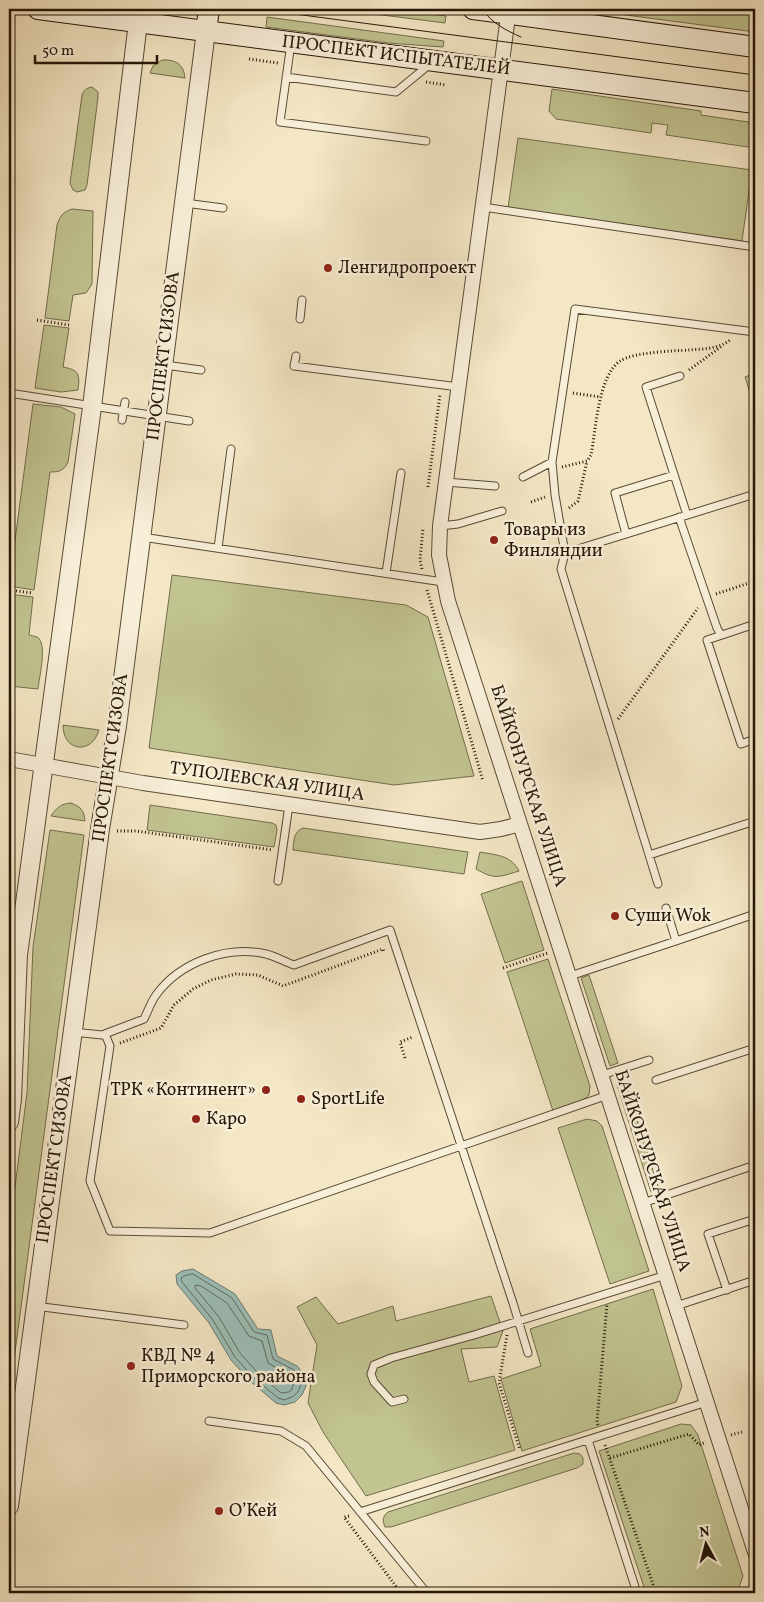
<svg xmlns="http://www.w3.org/2000/svg" width="764" height="1602" font-family="Vollkorn,serif">
<style>
.green{fill:#c1c491;stroke:#736d4c}
.water{fill:#9cbfb8;stroke:#6c7b71}
.lines{fill:none;stroke-linecap:round;stroke-linejoin:round}
.shore{stroke:#606a60;stroke-width:1}
.service-casing{stroke:#594a36;stroke-width:9}
.minor-casing{stroke:#594a36;stroke-width:16}
.tertiary-casing{stroke:#594a36;stroke-width:20}
.secondary-casing{stroke:#251607;stroke-width:22}
.path{stroke:#251607;stroke-width:3;stroke-dasharray:1 2.5;stroke-linecap:butt}
.service{stroke:#f8efd9;stroke-width:7}
.minor{stroke:#f8efd9;stroke-width:14}
.tertiary{stroke:#f8efd9;stroke-width:18}
.secondary{stroke:#f8efd9;stroke-width:20}
.tram{stroke:#251607;stroke-width:1}
.poi-dot{fill:#8f2418;stroke:#f8efd9;stroke-width:2}
.labels{text-anchor:middle;dominant-baseline:central;stroke-width:5;stroke-linejoin:round;paint-order:stroke}
.street-label{font-size:18px;fill:#251607;stroke:#f8efd9}
.poi-label{font-size:18px;fill:#251607;stroke:#f8efd9;text-anchor:start}
</style>
<rect width="100%" height="100%" fill="#f4e7c5"/>
<filter id="stains"><feTurbulence type="fractalNoise" baseFrequency=".004" numOctaves="4"/><feColorMatrix values="0 0 0 0 .2 0 0 0 0 .09 0 0 0 0 .02 0 0 0 .5 -.17"/></filter>
<radialGradient id="worn" r=".72"><stop offset=".6" stop-color="#630" stop-opacity="0"/><stop offset="1" stop-color="#630" stop-opacity=".3"/></radialGradient>
<path class="green" d="M335,9H395L446,16L445,23Z
M580,9H755V32Z
M267,17L444,41L443,47L388,43L266,27Z
M162,60C176,59 184,65 185,78L150,73L153,66Z
M92,87L98,92V97L87,185L85,190L77,192L73,190L70,183L82,95C84,90 86,88 92,87Z
M552,89L701,111V115L755,123V148L666,135L668,125L652,123L651,133L556,119L549,111Z
M518,138L752,170L742,241L508,208Z
M72,209L93,211L92,284L86,293L73,295L69,321L45,318L57,225C60,216 63,212 72,209Z
M44,325L69,328L63,367C79,370 80,374 78,390L61,392L35,388Z
M755,373V409L745,377Z
M33,404L61,407L75,414L68,462C64,471 59,472 50,472L34,590L9,586Z
M172,575L406,605L428,617L474,776L394,785L149,748Z
M9,594L33,597L29,635C31,636 34,636 37,637C48,643 39,678 38,689L9,686Z
M63,725L99,730C92,755 63,752 63,725Z
M71,803C81,807 84,810 85,821L51,816C57,807 61,804 71,803Z
M150,805L272,823L276,825L277,830L274,847L147,830Z
M303,828L468,852L464,874L293,850C294,841 293,832 303,828Z
M50,830L84,835L9,1397V1234L27,1093L33,947Z
M480,852C496,855 511,855 519,871C499,877 495,880 476,869Z
M522,881L544,950L505,963L481,894Z
M548,959L590,1086L589,1095L582,1101L553,1111L507,972Z
M589,975L618,1063L610,1066L581,978Z
M625,1082L659,1189L651,1192L617,1085Z
M587,1119L597,1121L602,1126L649,1271L610,1284L558,1128Z
M653,1289L682,1386L676,1402L522,1451L501,1379L541,1366L530,1329Z
M491,1296L503,1331L497,1347L461,1349L469,1382L494,1376L515,1450L366,1496L323,1432L308,1403L317,1345L297,1307L316,1297L338,1324L393,1306L396,1321Z
M681,1424L691,1425L698,1435L743,1576L739,1587L721,1593H646L599,1451Z
M574,1453L580,1454L583,1458V1464L577,1468L391,1527H385C382,1520 383,1516 388,1512Z"/>
<path class="water" d="M193,1269L235,1294L258,1329L271,1330L277,1356L297,1366L305,1376L306,1386L302,1395L295,1402L284,1405L276,1403L250,1381L231,1360L209,1323L177,1284L176,1275L182,1271Z"/>
<g class="lines">
<path class="shore" d="M193,1274L232,1298L254,1332L267,1335L273,1359L294,1370L300,1378L301,1385L298,1392L292,1397L284,1400L278,1398L253,1377L235,1357L213,1320L182,1282L181,1278L184,1276Z
M196,1285L201,1286L227,1303L249,1336L262,1341L268,1363L289,1375L294,1381L292,1389L289,1392L281,1393L258,1373L240,1353L219,1317L195,1288Z"/>
<defs>
<path id="service" d="M291,43L280,122L426,141
M286,77L396,92L430,64
M185,203L223,208
M483,207L755,247
M300,319L302,300
M296,356L294,366L459,387
M165,365L201,370
M680,376L646,387L687,515
M9,393L189,421
M122,420L125,402
M523,477L552,462
M446,482L495,486
M679,517L717,628L721,635
M440,526L458,524L502,511
M626,534L615,493L674,475
M142,537L443,582
M218,548L231,449
M565,553L755,494
M386,573L401,473
M755,624L707,640L741,744L755,739
M649,855L755,821
M278,881L289,805
M658,884L561,569L565,553L555,495L552,462L575,309L755,332
M676,941L752,915L755,925
M570,976L676,941L666,908
M73,1032L102,1035L144,1019C148,1011 151,1002 156,995C180,962 227,945 266,954C275,956 285,962 294,965L390,930L513,1303L528,1353
M105,1034L110,1046L90,1181L110,1231L210,1233L608,1095
M602,1075L649,1060
M656,1080L755,1048
M643,1203L755,1165
M727,1290L708,1234L755,1219
M35,1306L184,1325
M676,1306L755,1280
M404,1399L392,1402L374,1382L371,1374L374,1365L391,1358L474,1335L666,1275
M209,1421L281,1431L306,1446L427,1593
M588,1440L637,1593
M360,1512L707,1402
M744,1593L755,1589"/>
<path id="minor" d="M509,9L440,526L439,555L448,601L755,1552
M9,759L143,783L480,832L501,829L520,824"/>
<path id="tertiary" d="M9,1122L12,1099L18,955L92,407L138,22
M9,1506L100,829L117,726L206,31"/>
<path id="secondary" d="M38,9L755,103
M473,9L755,47
M206,31L209,9"/>
</defs>
<use href="#service" class="service-casing"/>
<use href="#minor" class="minor-casing"/>
<use href="#tertiary" class="tertiary-casing"/>
<use href="#secondary" class="secondary-casing"/>
<path class="path" d="M249,59L278,63
M426,82L446,85
M37,320L69,325
M689,370L722,346
M573,393L600,397
M562,467L587,461L591,455C596,430 598,376 620,361C634,352 673,351 689,350C703,349 719,349 730,340
M428,487L440,394
M531,502L545,497
M569,508L578,501L587,461
M9,514H11
M422,569L420,560L423,528
M9,590L32,593
M427,590L483,781
M716,594L755,581
M618,719L698,608
M117,831H136L273,850
M503,968L548,953
M120,1043L161,1028L174,1005L193,989L211,980L236,974L258,975L283,986L383,949L384,952
M405,1058L400,1042L413,1037
M507,1335L499,1383L520,1450
M598,1425L597,1422L607,1304
M731,1435L742,1432
M605,1445L656,1593
M610,1458L689,1434L699,1445L706,1442
M349,1516L344,1517L401,1593"/>
<use href="#service" class="service"/>
<use href="#minor" class="minor"/>
<use href="#tertiary" class="tertiary"/>
<use href="#secondary" class="secondary"/>
<path class="tram" d="M257,9L755,75
M482,9C492,23 505,30 521,37"/>
</g>
<g class="poi-dot">
<circle cx="328" cy="268" r="5"/>
<circle cx="494" cy="540" r="5"/>
<circle cx="615" cy="916" r="5"/>
<circle cx="266" cy="1090" r="5"/>
<circle cx="301" cy="1099" r="5"/>
<circle cx="196" cy="1119" r="5"/>
<circle cx="131" cy="1366" r="5"/>
<circle cx="219" cy="1511" r="5"/>
</g>
<g class="labels">
<g class="street-label">
<text transform="translate(396 56) rotate(7)">ПРОСПЕКТ ИСПЫТАТЕЛЕЙ</text>
<text transform="translate(164 356) rotate(-83)">ПРОСПЕКТ СИЗОВА</text>
<text transform="translate(111 758) rotate(-82)">ПРОСПЕКТ СИЗОВА</text>
<text transform="translate(267 782) rotate(8)">ТУПОЛЕВСКАЯ УЛИЦА</text>
<text transform="translate(528 786) rotate(72)">БАЙКОНУРСКАЯ УЛИЦА</text>
<text transform="translate(55 1159) rotate(-82)">ПРОСПЕКТ СИЗОВА</text>
<text transform="translate(652 1171) rotate(72)">БАЙКОНУРСКАЯ УЛИЦА</text>
</g>
<g class="poi-label">
<text x="338" y="268">Ленгидропроект</text>
<text x="504" y="530">Товары из<tspan x="504" dy="21">Финляндии</tspan></text>
<text x="625" y="916">Суши Wok</text>
<text x="256" y="1090" text-anchor="end">ТРК «Континент»</text>
<text x="311" y="1099">SportLife</text>
<text x="206" y="1119">Каро</text>
<text x="141" y="1356">КВД № 4<tspan x="141" dy="21">Приморского района</tspan></text>
<text x="229" y="1511">О’Кей</text>
</g>
</g>
<rect width="764" height="1602" fill="none" stroke="#f4e7c5" stroke-width="30"/>
<rect x="10" y="10" width="744" height="1582" fill="none" stroke="#251607" stroke-width="2.5"/>
<rect x="15" y="15" width="734" height="1572" fill="none" stroke="#251607"/>
<g transform="translate(706 1544) rotate(353)" stroke="#f8efd9" stroke-width="4" paint-order="stroke">
<path d="M0-4L9 19L0 12L-9 19Z" fill="#251607"/>
<text y="-8" font-size="14" font-weight="bold" text-anchor="middle" fill="#251607">N</text>
</g>
<path d="M35 55v8h122v-8" fill="none" stroke="#251607" stroke-width="2.5"/>
<text x="42" y="55" font-size="15" fill="#251607" stroke="#f8efd9" stroke-width="4" paint-order="stroke">50 m</text>
<rect width="100%" height="100%" filter="url(#stains)"/>
<rect width="100%" height="100%" fill="url(#worn)"/>
</svg>
